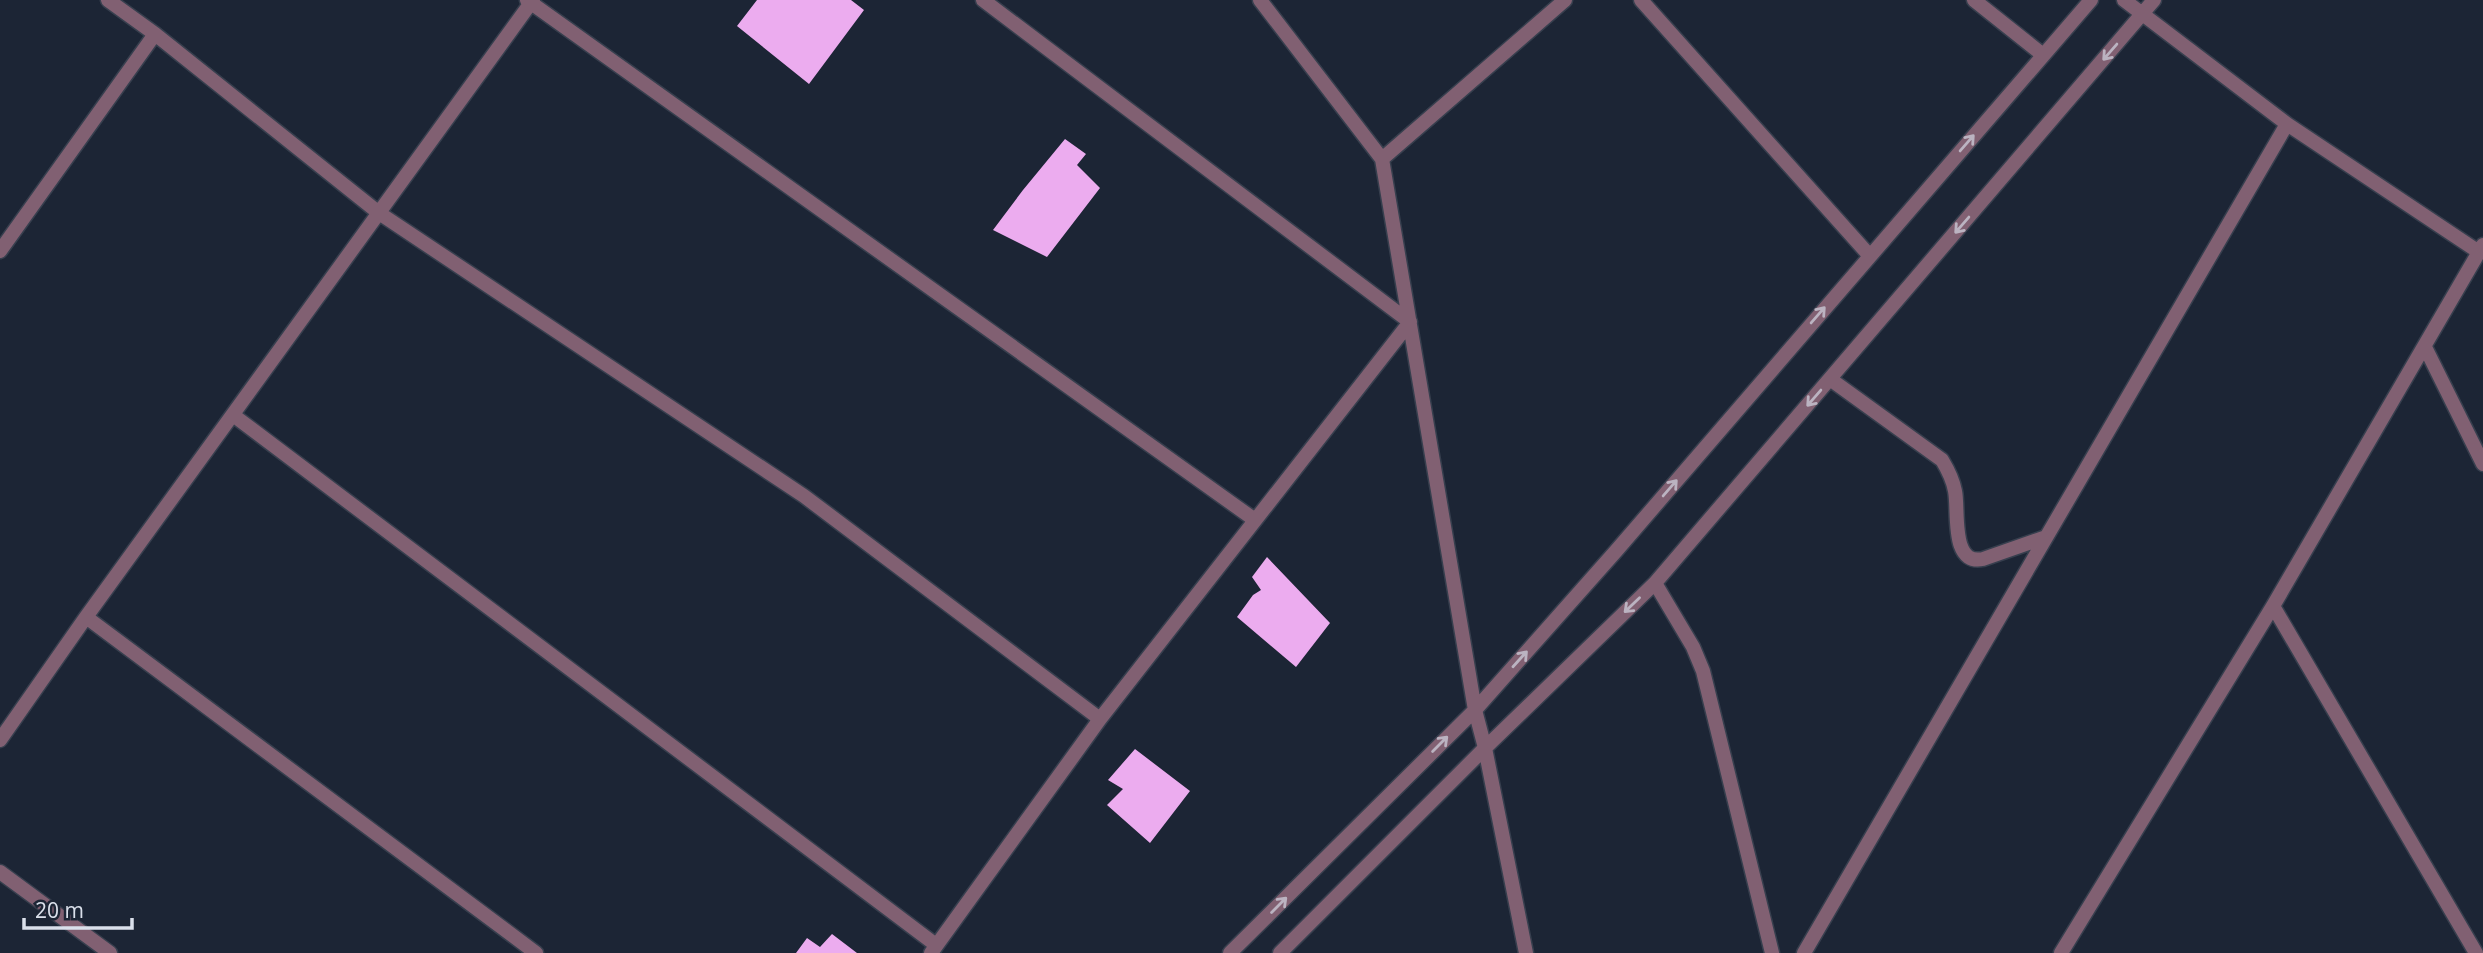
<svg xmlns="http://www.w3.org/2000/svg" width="2483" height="953" font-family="'Open Sans',sans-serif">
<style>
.building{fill:#ecacef}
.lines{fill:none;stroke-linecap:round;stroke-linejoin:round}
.minor-casing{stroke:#373f4e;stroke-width:17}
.minor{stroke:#816072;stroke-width:14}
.oneway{stroke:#bbb3c1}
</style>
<rect width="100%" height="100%" fill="#1c2535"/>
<path class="building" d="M757,0H851L864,10L809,84L737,26Z
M1065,139L1086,154L1077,165L1100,188L1047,257L993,230L1023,190Z
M1267,557L1330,623L1296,667L1237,617L1253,595L1261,590L1252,577Z
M1135,749L1190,791L1150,843L1107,805L1123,789L1108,780Z
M832,934L857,953H796L807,938L820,947Z"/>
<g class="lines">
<defs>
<path id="minor" d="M108,0L155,34L379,213L804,496L1100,719
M527,0L1255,520
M1260,0L1382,159L1475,710L1485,748L1526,953
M1641,0L1869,255
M1974,0L2043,55
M2124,0L2287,124L2479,252
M1382,159L1565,0
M0,251L155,34
M2425,347L2483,464
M1830,379L1942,460C1948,470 1953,480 1955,491C1959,510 1950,566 1983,559L2046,537
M233,415L936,945
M1655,583L1693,647L1703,671L1772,953
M2273,606L2476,953
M86,617L536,953
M0,740L86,617L533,0
M0,872L110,953
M931,953L1100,719L1410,322L983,0
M1230,953L1475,710L1616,551L2091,0
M1280,953L1485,748L1655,583L2154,0
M1804,953L2287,124
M2061,953L2273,606L2483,245"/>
</defs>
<use href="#minor" class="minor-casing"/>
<use href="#minor" class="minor"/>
</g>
<defs><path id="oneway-shaft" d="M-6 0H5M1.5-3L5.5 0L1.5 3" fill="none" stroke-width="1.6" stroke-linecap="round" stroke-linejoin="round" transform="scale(1.75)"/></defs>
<g class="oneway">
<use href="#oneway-shaft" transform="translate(2110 52) rotate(131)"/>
<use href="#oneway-shaft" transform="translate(1967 143) rotate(-49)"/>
<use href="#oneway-shaft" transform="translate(1962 225) rotate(131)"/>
<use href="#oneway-shaft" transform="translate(1818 315) rotate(-49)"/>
<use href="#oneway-shaft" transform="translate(1814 398) rotate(131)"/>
<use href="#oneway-shaft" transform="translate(1670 488) rotate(-49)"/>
<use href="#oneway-shaft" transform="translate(1632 605) rotate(136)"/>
<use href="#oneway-shaft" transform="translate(1520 659) rotate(-48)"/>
<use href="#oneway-shaft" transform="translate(1440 744) rotate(-45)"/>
<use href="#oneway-shaft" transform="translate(1279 905) rotate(-45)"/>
</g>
<path d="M24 918v10h108v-10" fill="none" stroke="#dae0eb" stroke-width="3.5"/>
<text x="35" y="918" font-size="21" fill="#dae0eb" stroke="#1c2535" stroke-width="5" paint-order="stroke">20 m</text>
</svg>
